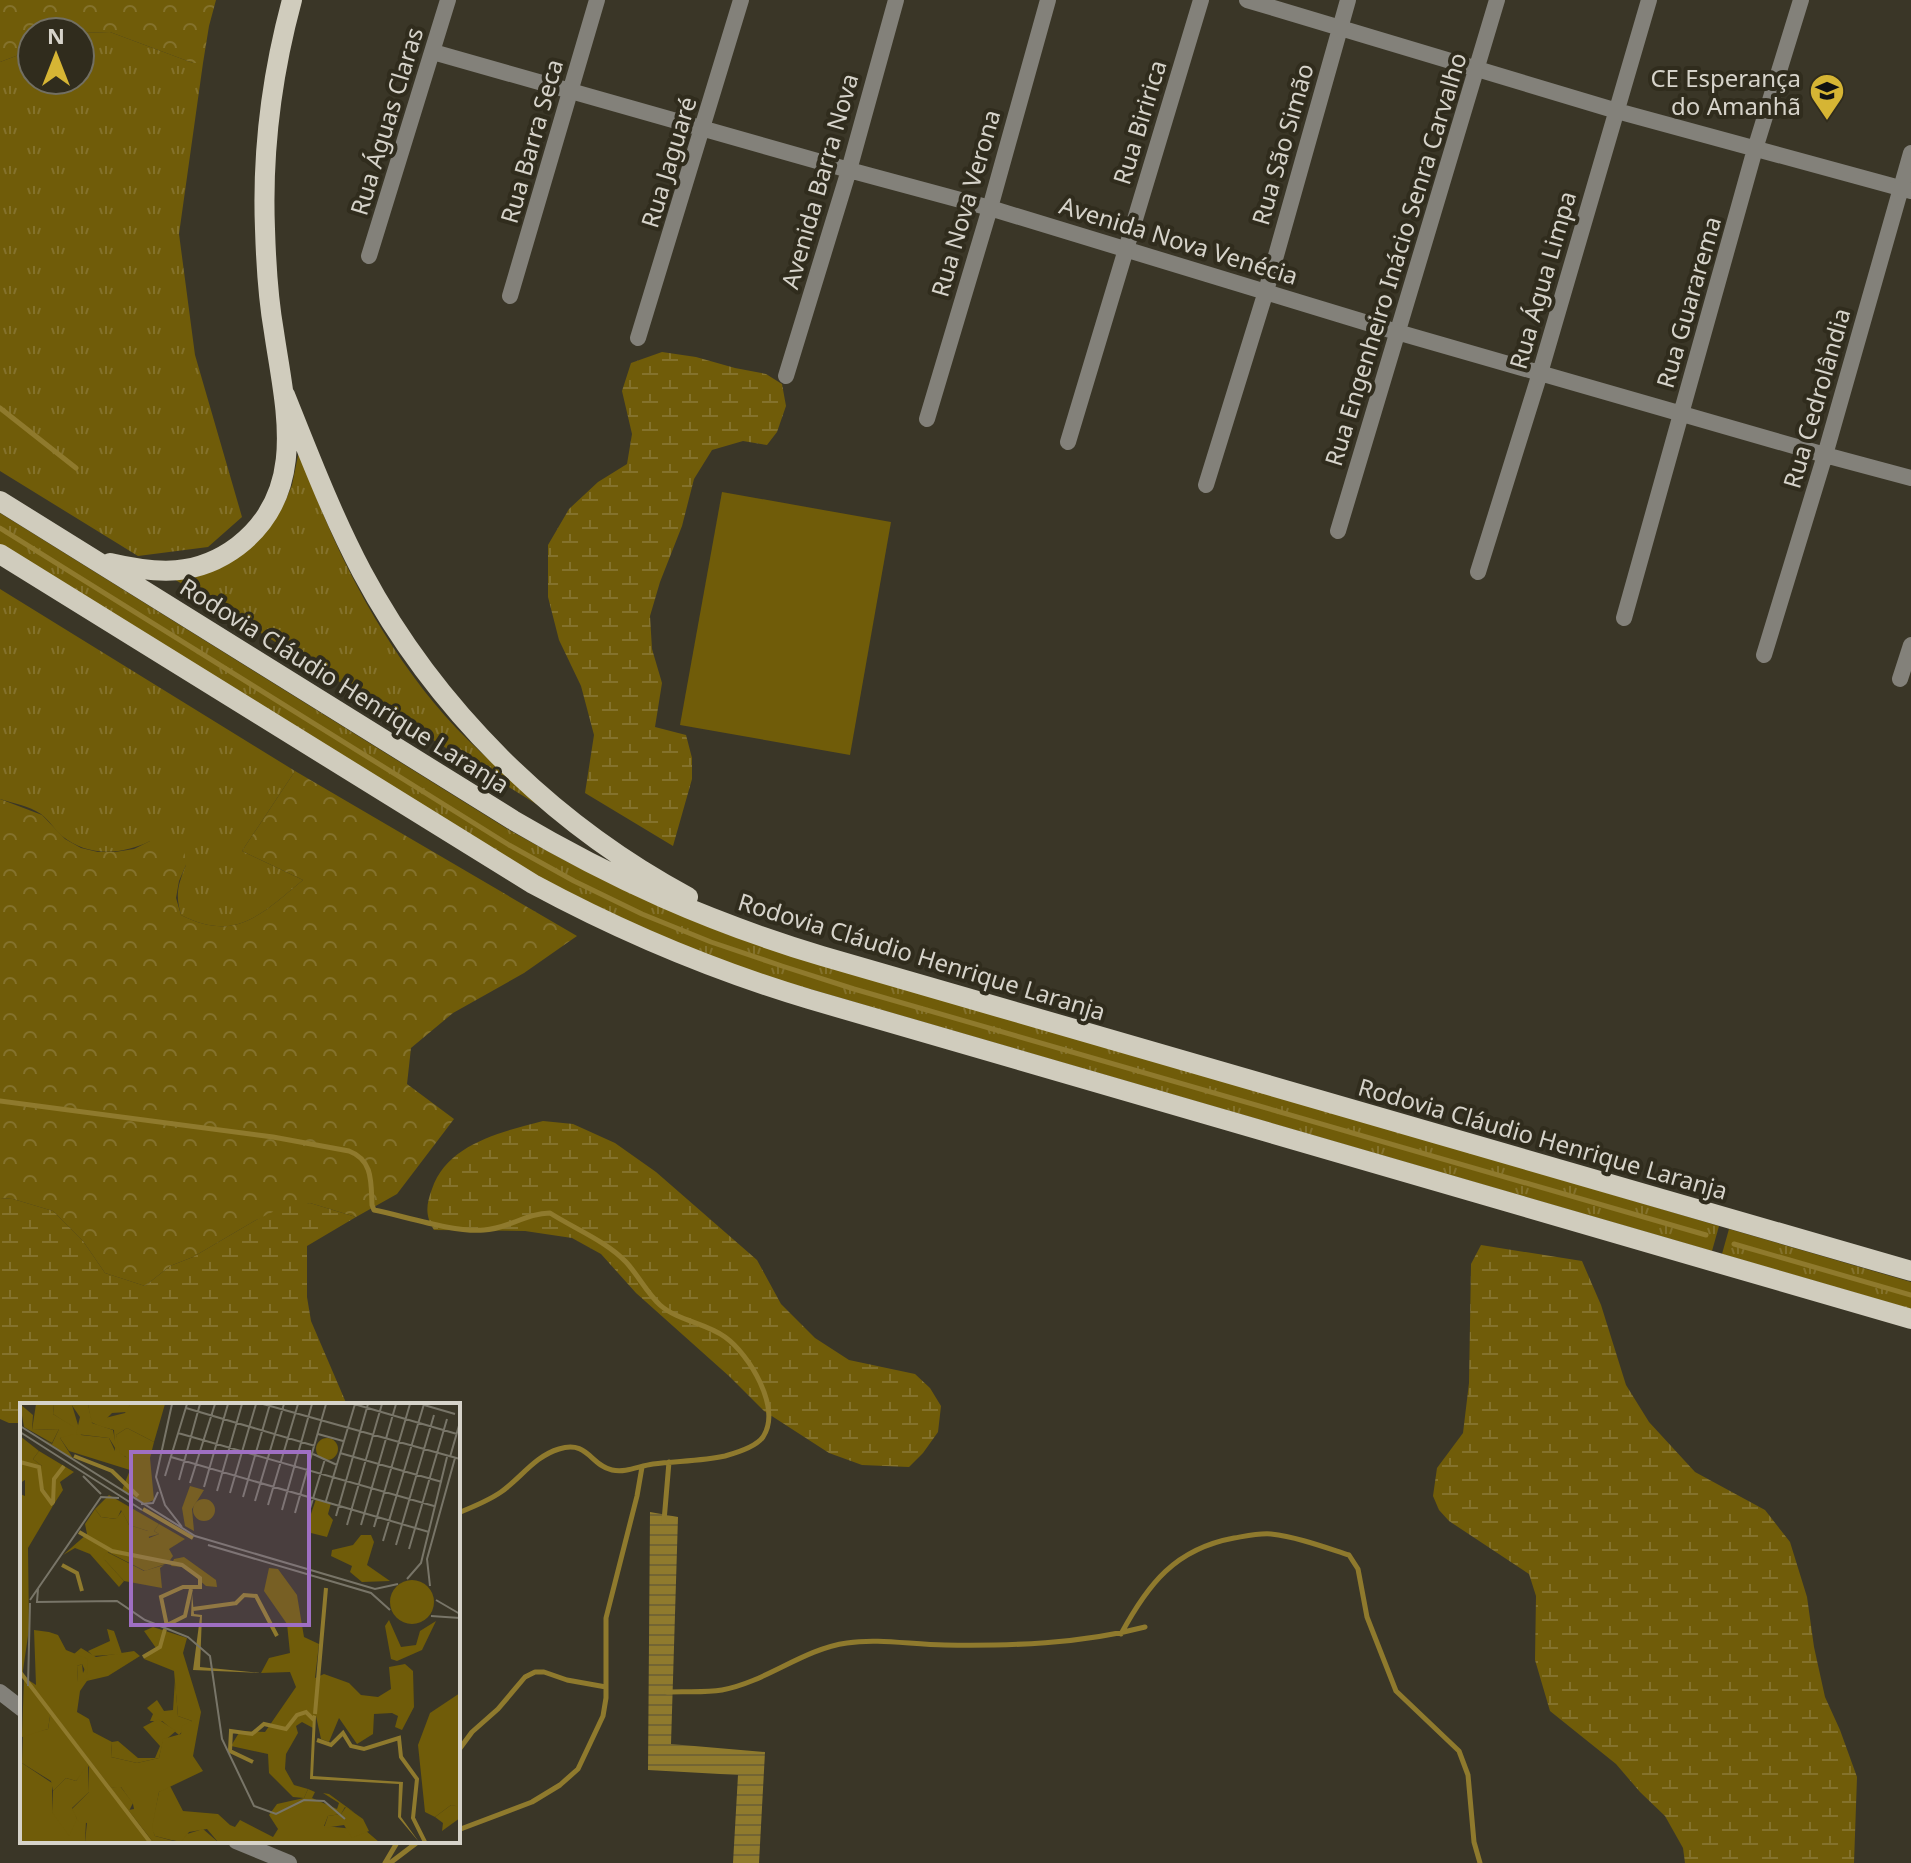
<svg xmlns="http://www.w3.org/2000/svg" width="1911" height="1863" font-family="'Noto Sans',sans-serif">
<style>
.grass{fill:url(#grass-tufts)}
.forest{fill:url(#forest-crowns)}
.wetland{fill:url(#wetland-marsh)}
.park{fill:#705c09}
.water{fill:url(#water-rules)}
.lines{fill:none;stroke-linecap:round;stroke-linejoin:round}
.stream{stroke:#8f7a2d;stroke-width:5}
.minor{stroke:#83817a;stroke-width:16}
.major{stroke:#d0ccbd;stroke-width:20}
.labels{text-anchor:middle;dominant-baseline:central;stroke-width:8;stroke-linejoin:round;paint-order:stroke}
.poi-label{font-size:24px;fill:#d6d3ca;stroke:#302c1d;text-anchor:end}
.street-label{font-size:24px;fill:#d6d3ca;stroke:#302c1d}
.inset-river{fill:none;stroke:#8f7a2d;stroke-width:4}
.inset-road{fill:none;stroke:#787568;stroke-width:2}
.view{fill:#9f6fc3;fill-opacity:0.15;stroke:#9f6fc3;stroke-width:4}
.inset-edge{fill:none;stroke:#d6d3ca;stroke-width:4}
</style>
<defs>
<pattern id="grass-tufts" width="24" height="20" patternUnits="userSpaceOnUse" patternTransform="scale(2)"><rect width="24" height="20" fill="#705c09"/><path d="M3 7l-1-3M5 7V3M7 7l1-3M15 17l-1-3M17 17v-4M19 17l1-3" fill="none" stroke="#84722c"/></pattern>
<pattern id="forest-crowns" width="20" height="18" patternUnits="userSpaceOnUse" patternTransform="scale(2)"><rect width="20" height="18" fill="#705c09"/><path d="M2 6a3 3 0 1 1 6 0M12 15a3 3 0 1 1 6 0" fill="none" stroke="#84722c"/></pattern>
<pattern id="wetland-marsh" width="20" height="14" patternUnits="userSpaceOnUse" patternTransform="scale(2)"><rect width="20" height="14" fill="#705c09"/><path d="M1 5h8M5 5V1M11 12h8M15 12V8" fill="none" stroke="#84722c"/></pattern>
<pattern id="water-rules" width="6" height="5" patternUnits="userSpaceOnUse" patternTransform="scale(2)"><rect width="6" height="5" fill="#8f7a2d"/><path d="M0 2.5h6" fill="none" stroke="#736533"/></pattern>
</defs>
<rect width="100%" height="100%" fill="#3a3627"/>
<path class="grass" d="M110,32L193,63H203L179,234L195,355L242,517L208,547L138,556L0,471V62L32,50V80H80V33Z
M299,451C334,553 390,663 468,740C491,763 517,783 541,805V807L174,579L285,502L292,485Z
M0,513L509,830C580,870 651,905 727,934L1719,1226L1712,1251L765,976L672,942L538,878L0,545Z
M0,589L295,771L242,851L303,880C262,914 235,943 181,915C175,894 178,885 186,865L150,841C122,855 88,857 62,836C55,830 49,820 41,814C29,806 13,803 0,799Z
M1729,1229L1911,1282V1309L1722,1254Z"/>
<path class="forest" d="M0,0H216L209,26L203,63H193L110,32L80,33V32H32V50L0,62Z
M295,771L577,936L524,973L453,1013L411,1048L407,1084L454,1119L397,1194L356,1217L310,1203L256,1220L193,1257L170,1266L145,1286L105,1273L83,1241L53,1211L13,1199L0,1198V799L42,815L65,839L81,848L98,852H115L134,849L150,841H169L184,847L186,865L179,881L176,898L181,915C235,943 262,914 303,880L242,851Z"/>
<path class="wetland" d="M662,352L696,357L735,368L766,374L782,384L786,406L777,432L767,445L743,441L712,450L694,479L682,526L660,582L650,616L652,649L662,683L655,727L686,735L692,758V779L673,846L585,793L594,735L581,686L559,640L548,597V545L569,509L598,482L627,464L632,434L622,391L631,363Z
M543,1121L573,1124L615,1143L656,1172L757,1260L781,1304L815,1338L849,1360L915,1374L930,1388L941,1406L938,1432L923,1453L909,1467L862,1465L829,1453L764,1411L730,1377L636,1293L601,1254L572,1238L525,1231L434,1230C425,1216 426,1205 432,1189C447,1144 501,1132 543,1121Z
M0,1198L13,1199L53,1211L83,1241L105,1273L145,1286L170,1266L193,1257L256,1220L281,1208L310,1203L356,1217L307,1246V1297L311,1321L347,1405H22V1423H9L0,1419Z
M1481,1245L1582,1261L1601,1305L1626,1385L1649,1422L1695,1472L1765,1510L1790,1542L1807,1597L1814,1647L1825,1697L1840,1730L1857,1777L1854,1863H1685L1683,1848L1665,1816L1640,1792L1616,1764L1550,1711L1535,1660L1536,1596L1529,1574L1449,1521L1439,1510L1433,1496L1437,1468L1463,1433L1469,1383L1471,1264Z"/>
<path class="park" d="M722,492L891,522L850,755L680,725Z"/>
<path class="water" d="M650,1512L678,1517L671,1744L765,1752L759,1863H733L738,1775L648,1770Z"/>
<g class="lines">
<path class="stream" d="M0,408L76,468
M0,528L509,845L574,881L642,914L711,942L782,966L854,989L1706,1235
M0,1101L273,1137L349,1151C373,1160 371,1182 372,1205L374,1210C404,1216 455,1233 484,1230C507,1229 527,1213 550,1213C575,1229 606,1241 626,1262C638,1275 647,1293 660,1305C678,1321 706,1323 725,1337C749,1354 782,1408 763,1437C756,1447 736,1453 725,1456C702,1461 677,1461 653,1464C639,1466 626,1473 612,1470C590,1465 588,1440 559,1449C535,1456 521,1478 501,1492C488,1501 473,1507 458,1513
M1734,1244L1911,1295
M664,1521L669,1462
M1121,1634C1148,1584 1175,1549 1234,1538C1246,1536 1259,1533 1271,1534C1297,1537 1324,1547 1349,1555L1358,1569L1367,1617L1396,1691L1459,1751L1468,1775L1474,1842L1480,1863
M667,1692C685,1691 704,1693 722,1690C766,1682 803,1649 847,1643C879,1638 913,1645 945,1645C1011,1646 1080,1644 1145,1627
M458,1751L472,1732L498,1709L525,1677L535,1672H544L567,1680L606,1687
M458,1830L532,1802L560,1785L578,1769L603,1716L606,1698V1618L637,1496L642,1467
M385,1863L398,1841
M390,1863L419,1841"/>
<path class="minor" d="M1247,0L1617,111L1911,191
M433,52L849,170L990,208L1397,332L1825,455L1911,478
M369,256L448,0
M510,296L597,0
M638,338L741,0
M786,376L849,170L896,0
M927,419L990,208L1048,0
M1068,442L1201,0
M1206,485L1266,291L1348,0
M1338,531L1497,0
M1478,572L1540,373L1649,0
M1624,618L1755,149L1801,0
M1764,655L1825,455L1911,153
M1900,679L1911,645
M0,1692L22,1709
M236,1841L289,1863"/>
<path class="major" d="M285,395C309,455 332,515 362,572C435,709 552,824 688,897
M0,501L513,820C615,880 709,922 822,956L1911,1271
M0,554L533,884C622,932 712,970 809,999L1911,1319
M110,563C157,574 197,577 238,546C309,491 285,408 274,332C268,298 266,263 265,229C262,153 272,74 292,0"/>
</g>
<defs>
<symbol id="school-pin" viewBox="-11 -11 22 30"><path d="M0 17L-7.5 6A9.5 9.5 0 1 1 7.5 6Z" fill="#d6b534" stroke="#302c1d"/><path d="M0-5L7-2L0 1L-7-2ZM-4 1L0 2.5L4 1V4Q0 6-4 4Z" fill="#111"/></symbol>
</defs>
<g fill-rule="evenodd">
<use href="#school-pin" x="1807" y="71" width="40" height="54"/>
</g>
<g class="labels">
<g class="poi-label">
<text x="1801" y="77">CE Esperança<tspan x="1801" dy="28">do Amanhã</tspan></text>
</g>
<g class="street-label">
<text transform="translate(386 121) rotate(-73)">Rua Águas Claras</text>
<text transform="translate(1139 122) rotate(-73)">Rua Biririca</text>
<text transform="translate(531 141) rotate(-74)">Rua Barra Seca</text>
<text transform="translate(1282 144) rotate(-74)">Rua São Simão</text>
<text transform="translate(668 162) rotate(-73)">Rua Jaguaré</text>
<text transform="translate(819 181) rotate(-74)">Avenida Barra Nova</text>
<text transform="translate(965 203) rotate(-74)">Rua Nova Verona</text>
<text transform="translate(1179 240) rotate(17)">Avenida Nova Venécia</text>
<text transform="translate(1395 259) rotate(-73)">Rua Engenheiro Inácio Senra Carvalho</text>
<text transform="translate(1542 280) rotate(-74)">Rua Água Limpa</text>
<text transform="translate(1688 302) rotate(-74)">Rua Guararema</text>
<text transform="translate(1816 398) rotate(-74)">Rua Cedrolândia</text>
<text transform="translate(345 685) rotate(32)">Rodovia Cláudio Henrique Laranja</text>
<text transform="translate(922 956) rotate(17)">Rodovia Cláudio Henrique Laranja</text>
<text transform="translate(1543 1138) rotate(16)">Rodovia Cláudio Henrique Laranja</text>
</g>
</g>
<g transform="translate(20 1403)">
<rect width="440" height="440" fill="#3a3627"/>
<path d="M0,1L13,12L12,27L39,26L32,40L4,24ZM34,1L52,2L61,32L89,35L95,48L94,27L79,23L81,16L105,10L110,1H145L134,39L107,25L96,32L105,54L130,55L134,97L124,101L102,87L110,67L49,48L40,35L54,25L33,11ZM0,33L19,48L13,56L22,63L23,87L34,101L8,145L9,226L2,274L0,91L5,93V77L0,80ZM89,92L139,121L134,128L139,131L128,134V128L109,122L101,107L97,116L81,114L75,106ZM370 199a22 22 0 1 1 44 0a22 22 0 1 1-44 0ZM61,245L76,254L114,248L120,253L88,273L58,280L57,263L62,261L63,270L67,261L54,251ZM155,276L158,313L172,318L159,332L142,318H130L133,311L127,305L137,297L144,308L153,307ZM1,346L2,360L32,380V409L66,418L65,439H0ZM149,381L163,408L198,411L210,422L215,424L220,417L253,434L258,426L249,412L257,401L284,395L288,386L295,389L292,395L317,406L319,400L303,390L309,391L335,410L325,404L321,411L308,413L304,423L345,427L359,439H198L187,426L169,429L162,439L151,437L135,433L131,425L139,389Z" fill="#705c09"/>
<path d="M68,1H110L107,9L92,10L79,23L71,19ZM107,25L134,39L130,55L109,56L100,50L96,32ZM296,96L311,100L308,111L313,117L307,134L291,130L289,117ZM75,106L81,114L96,116L102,108L109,122L128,128L129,135L139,131L134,128L139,121L165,136L149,146L153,153L148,160L125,168L88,149L85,157L104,178L99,184L70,151L55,145L43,152L67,131L65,121ZM341,132H351L354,139L347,162L370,178L342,179L330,169L332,163L311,153L312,147L333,142ZM31,307L91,385L100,383L113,400L109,408L133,439H65L67,420L59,419L51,407L69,389V363L56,378L46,375L33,388L31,378L2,360L3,332L28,326ZM138,316L156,328L143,339L139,355L117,360L91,354L92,339L98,338L118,355H135L140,343L123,324ZM431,402L439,403L440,415L422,428L423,420L415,414ZM326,404L343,416L349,428L332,435L324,422L304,425L308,413L321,411Z" fill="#705c09"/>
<path d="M16,1H34L33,11L54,24V31L40,35L54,57L23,36L32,41L39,26L12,27ZM51,1H68L72,20L93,27L97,48L89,35L56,31L60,14ZM19,48L54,69L40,79L43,87L34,101L21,82L22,63L13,56ZM170,83L184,87L172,106L174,128L165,123L162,105ZM87,149L124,168L144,162L140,165L142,185L104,178L83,155ZM164,154L196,177L197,184L186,183L164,164L151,163L154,156ZM249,165L258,166L277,192L284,234L299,241L295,275L304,271L329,280L341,292L358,294L371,286L369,264L385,261L393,268L394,304L382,327L375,324L378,313L372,310L354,311L353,331L337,341L319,315L309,339L301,336L296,313L293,325L282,319L276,323L278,330L266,351L265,366L274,382L288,386L284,395L273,394L249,370L248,351L211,343L220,328L245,329L276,284L270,269L241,270L249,255L270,250L267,221L244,188ZM369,217L381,244L396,242L400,228L416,218L402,247L377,258L371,256L365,223ZM133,224L167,235L163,250L181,309L173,353L183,368L139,389L132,425L135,433L157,439H133L108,407L114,406L113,401L101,384L91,385L31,307L28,326L2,334L4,274L16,282L14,227L29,229L38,232L46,247L68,256L67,272L62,261L57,263L58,279L69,275L60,288L57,309L69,316L73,329L92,339L91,354L117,360L139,355L143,336L161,331L162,323L172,318L158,313L154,268L124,256L136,245L124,228ZM87,226L94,228L102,251L73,253L68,248L90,238ZM440,290V404L431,402L415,414L405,409L398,342L410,310ZM68,361L69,389L52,405L57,416L49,433L32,409L33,388L46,375L56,378ZM183,426L198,439H161L167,431Z" fill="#705c09"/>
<path d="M296 46a11 11 0 1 1 22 0a11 11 0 1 1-22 0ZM173 107a11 11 0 1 1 22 0a11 11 0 1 1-22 0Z" fill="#705c09"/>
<path d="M172,190L174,211L182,212L180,264L241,270L173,267L180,214L171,213ZM293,312L296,313L293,373L383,379L381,414L399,439L378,414L379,381L290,376Z" fill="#8f7a2d"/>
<path class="inset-river" d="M54,53L92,68L118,93M0,59L19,64L22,87L33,102M33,100L34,76L44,63M123,106L173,135M59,129L92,148L162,162L180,175V184H163L141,194L147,223M42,162L57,170L62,188M215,201L224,192L236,193L257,233M173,206L217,200M149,221L165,213L171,186M123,254L140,244L145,226M0,269L130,439M295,311L306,185M297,337L311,342L323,330L331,343L344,346L379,335L381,354L397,376L393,415L405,439M233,359L210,348L211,328L232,331L244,321L266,326L277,312L286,309L294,317"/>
<path class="inset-road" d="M152,1L136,74L145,102L162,124M243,1L440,56M334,1L437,31M404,2L435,11M166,5L295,43M0,23L175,133L355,186L378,181M0,29L122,107M158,30L414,103M298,31L323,38M320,50L422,79M293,51L317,62M151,54L409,129M430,54L440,19M63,73L81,91M145,73L167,1M159,77L180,1M170,80L195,1M184,84L208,1M197,88L222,1M210,90L236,1M223,94L250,1M235,98L264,1M306,98L335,1M121,101L133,100L138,89M248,102L278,1M262,107L292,1M275,110L306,1M288,112L305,56M316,113L348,1M327,122L362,1M341,122L376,1M354,124L390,1M363,138L404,1M188,142L351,190L370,207M376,142L414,12M389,146L427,16M387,176L401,160L427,54M410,183L407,156L435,55M18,186L17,199L97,198L125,217L168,234L190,253L202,336L234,403L256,411L284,397L304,398L325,416M10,197L81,94L99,95M416,197L440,211M411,213L440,215M8,283L10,200"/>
<path class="view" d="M111,49H289V222H111Z"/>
<rect width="440" height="440" class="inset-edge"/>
</g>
<g transform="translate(56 56)"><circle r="38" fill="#302c1d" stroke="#726f62" stroke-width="2"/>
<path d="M0-6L14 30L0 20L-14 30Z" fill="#d6b534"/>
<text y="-12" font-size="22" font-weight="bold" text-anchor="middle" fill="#d6d3ca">N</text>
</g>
</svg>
